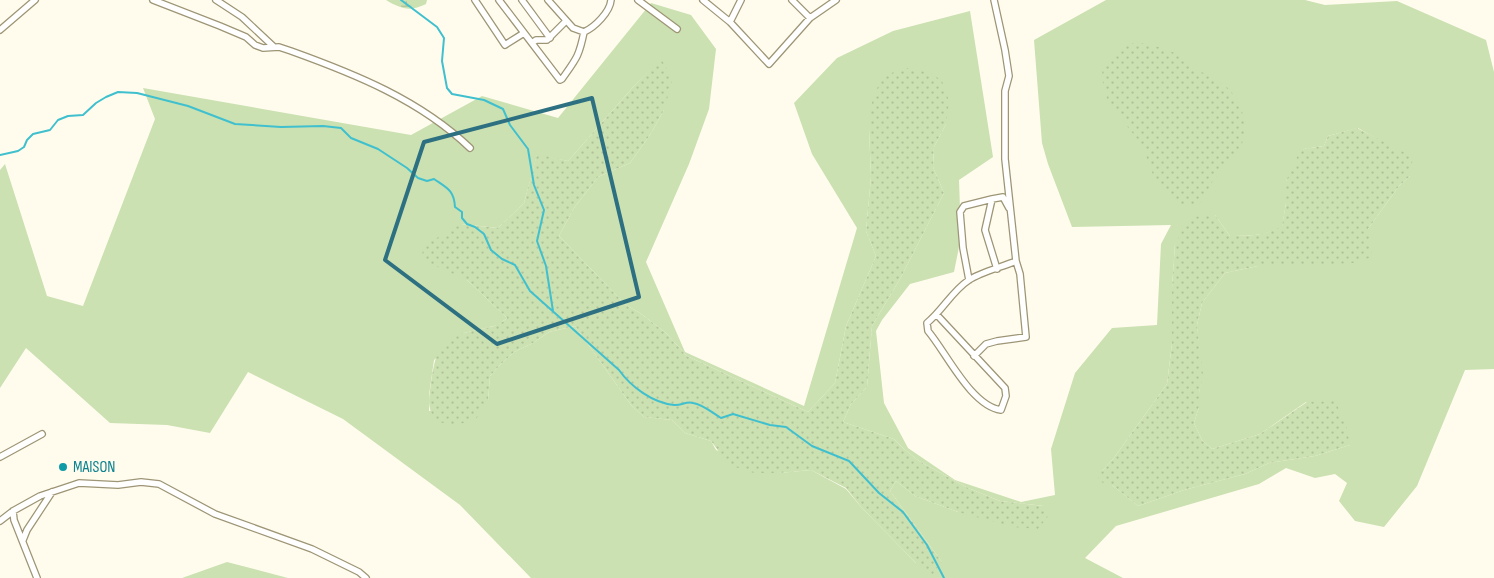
<svg xmlns="http://www.w3.org/2000/svg" width="1494" height="578" font-family="'Sofia Sans Condensed',sans-serif">
<style>
.grass{fill:#cbe1b1;fill-rule:evenodd}
.wetland{fill:url(#wetland-marsh)}
.garden{fill:url(#garden-dots)}
.lines{fill:none;stroke-linecap:round;stroke-linejoin:round}
.stream{stroke:#40c0ce;stroke-width:2}
.minor-casing{stroke:#9d9575;stroke-width:8}
.minor{stroke:#fff;stroke-width:5.5}
.marked{fill:none;stroke:#2d7081;stroke-width:4;stroke-linejoin:round}
.culture-dot{fill:#0f9aa8;stroke:#fffcee;stroke-width:2}
.labels{text-anchor:middle;dominant-baseline:central;stroke-width:4;stroke-linejoin:round;paint-order:stroke}
.culture-label{font-size:16px;fill:#0d838f;stroke:#fffcee;text-anchor:start}
</style>
<defs>
<pattern id="wetland-marsh" width="20" height="14" patternUnits="userSpaceOnUse" patternTransform="scale(1.25)"><rect width="20" height="14" fill="#cbe1b1"/><path d="M1 5h8M5 5V1M11 12h8M15 12V8" fill="none" stroke="#aec198"/></pattern>
<pattern id="garden-dots" width="8" height="8" patternUnits="userSpaceOnUse" patternTransform="scale(1.25)"><rect width="8" height="8" fill="#cbe1b1"/><path d="M2 2h.1M6 6h.1" fill="none" stroke="#aec198" stroke-width="1.8" stroke-linecap="round"/></pattern>
</defs>
<rect width="100%" height="100%" fill="#fffcee"/>
<path class="grass" d="M1106,0H1305L1325,5L1397,1L1486,40L1494,72V369L1465,370L1417,486L1384,527L1355,521L1339,501L1347,483L1335,474L1315,478L1286,468L1259,484L1116,526L1085,558L1123,578H531L460,505L343,419L248,372L210,433L167,425L110,423L26,348L0,388V170L5,164L47,296L83,306L155,119L143,88L411,135L482,96L558,118L651,3L691,15L716,49L709,109L689,164L646,262L685,352L804,406L857,228L812,154L794,103L837,58L893,31L970,11L993,157L959,180L961,237L954,272L910,284L882,320L876,331L884,403L908,448L955,480L1021,502L1055,495L1051,449L1075,373L1112,328L1157,325L1161,244L1171,225L1072,227L1048,164L1042,143L1034,40ZM661,60L664,110L650,135L630,163L598,177L574,208L559,236L626,305L640,313L666,333L687,356L808,412L835,383L846,326L876,256L866,231L871,177L869,129L946,124L934,147L933,167L944,193L900,279L872,326L867,387L851,404L843,422L894,439L904,449L919,461L968,488L1000,501L1044,506L958,512L915,496L896,481L890,491L942,562L916,563L862,508L846,489L811,470L779,473L716,450L711,441L685,433L672,420L644,417L631,405L575,326L549,332L533,343L514,352L500,365L490,376L488,401L429,411V395L434,360L464,333L498,325L507,318L467,280L461,224L498,228L524,203L537,155L568,161L634,86ZM1358,128L1384,143L1410,176L1399,186L1368,229L1304,266H1258L1225,273L1202,303L1197,325L1202,375L1199,393V407L1194,423L1202,440L1212,449L1260,434L1306,402L1350,445L1315,456L1269,463L1245,474L1184,490L1138,506L1112,485L1102,471L1113,459L1167,384L1172,343V288L1175,244L1215,215L1230,236C1249,236 1265,236 1282,227L1286,203V181L1304,149L1324,146L1328,136Z
M227,562L288,578H182Z"/>
<path class="wetland" d="M386,0H427L426,4C410,12 401,9 386,0Z"/>
<path class="garden" d="M1137,42L1163,48L1177,54L1194,70L1211,75L1229,89L1239,102L1246,125L1242,144L1232,159L1212,182L1201,203L1184,206L1163,190L1155,180L1142,145L1108,102L1103,84L1102,67L1122,47Z
M661,59L673,78L664,110L650,135L630,163L598,177L574,208L559,236L626,305L640,313L666,333L687,356L808,412L835,383L846,326L876,256L866,231L871,177L869,129L873,95L885,75L907,68L931,73L942,81L949,101L946,124L934,147L933,167L944,193L900,279L872,326L867,387L851,404L843,422L894,439L904,449L919,461L968,488L1000,501L1044,506L1049,515L1038,529L1013,527L958,512L915,496L896,481L890,491L942,562L932,575L916,563L862,508L846,488L811,470L779,473H754L729,465L711,441L685,433L672,420L644,417L631,405L575,326L549,332L533,343L514,352L500,365L490,376L488,401L476,419L457,425L437,422C426,407 429,400 431,382C437,344 441,338 480,329C492,327 498,326 507,318L467,280L422,260L423,246L461,224L498,228L524,203L537,154L568,161L634,86Z
M1357,128L1413,157L1410,176L1399,186L1368,229L1372,257L1353,263L1304,266H1258L1225,273L1202,303L1197,325L1203,375L1199,393V407L1194,423L1202,440L1212,449L1260,434L1307,402L1335,401L1346,424L1350,445L1315,456L1269,463L1245,474L1184,490L1138,506L1112,485L1097,481L1102,471L1113,459L1167,384L1172,343V288L1175,244L1190,217L1215,215L1230,236C1249,236 1265,236 1282,226L1286,203V181L1298,155L1304,149L1324,146L1328,136Z"/>
<g class="lines">
<path class="stream" d="M401,0L437,27L444,38L442,61L447,88L452,94L484,100L503,109L510,125L528,149L534,185L544,210L537,241L546,266L553,311
M0,155L18,151L24,147L27,140L33,134L50,130L58,120L68,116L83,115L96,103L106,97L118,92L137,93L188,106L235,124L281,127L323,126L341,128L351,138L378,149L407,168L418,178L427,181L434,179C447,188 454,190 455,207L462,212V218L467,224L475,227L484,234L491,250L502,259L515,265L530,291L619,370C631,387 653,403 674,405C681,406 686,401 693,403C702,404 713,413 721,418L733,414L770,425L786,427L812,446L849,461L879,493L903,512L927,545L944,578"/>
<defs>
<path id="minor" d="M153,0L220,26L246,37L255,45L263,48L279,47L291,51C355,74 420,100 470,148
M216,0L242,17L274,47
M475,0L505,45L524,33
M499,0L560,80L562,79C576,59 579,57 584,32
M522,0L550,38
M548,0L573,28L584,32C595,27 610,12 611,0
M638,0L677,29
M703,0L730,22L769,64L810,18L836,0
M792,0L810,18
M730,22L741,0
M0,30L35,0
M532,43L536,40H547L566,21
M997,269L985,230L992,199L1003,197L1009,208
M969,280L963,248L960,212L964,206L992,199
M937,315L1005,388L1006,396L1001,410C971,406 946,352 928,331L927,323C943,310 952,291 969,280C981,272 1002,267 1016,261
M974,356L986,344L997,341L1026,337L1020,274L1016,261L1005,159V91L1009,76L1005,50L994,0
M0,457L42,434
M13,511L14,520L37,578
M0,521L13,511L40,496L79,483L118,485L141,482L159,484L215,514L312,549L359,572L366,578
M23,540L27,530L52,492"/>
</defs>
<use href="#minor" class="minor-casing"/>
<use href="#minor" class="minor"/>
</g>
<path class="marked" d="M592,98L639,297L497,344L385,260L424,142Z"/>
<circle class="culture-dot" cx="63" cy="467" r="5"/>
<g class="labels">
<g class="culture-label">
<text x="73" y="467">MAISON</text>
</g>
</g>
</svg>
